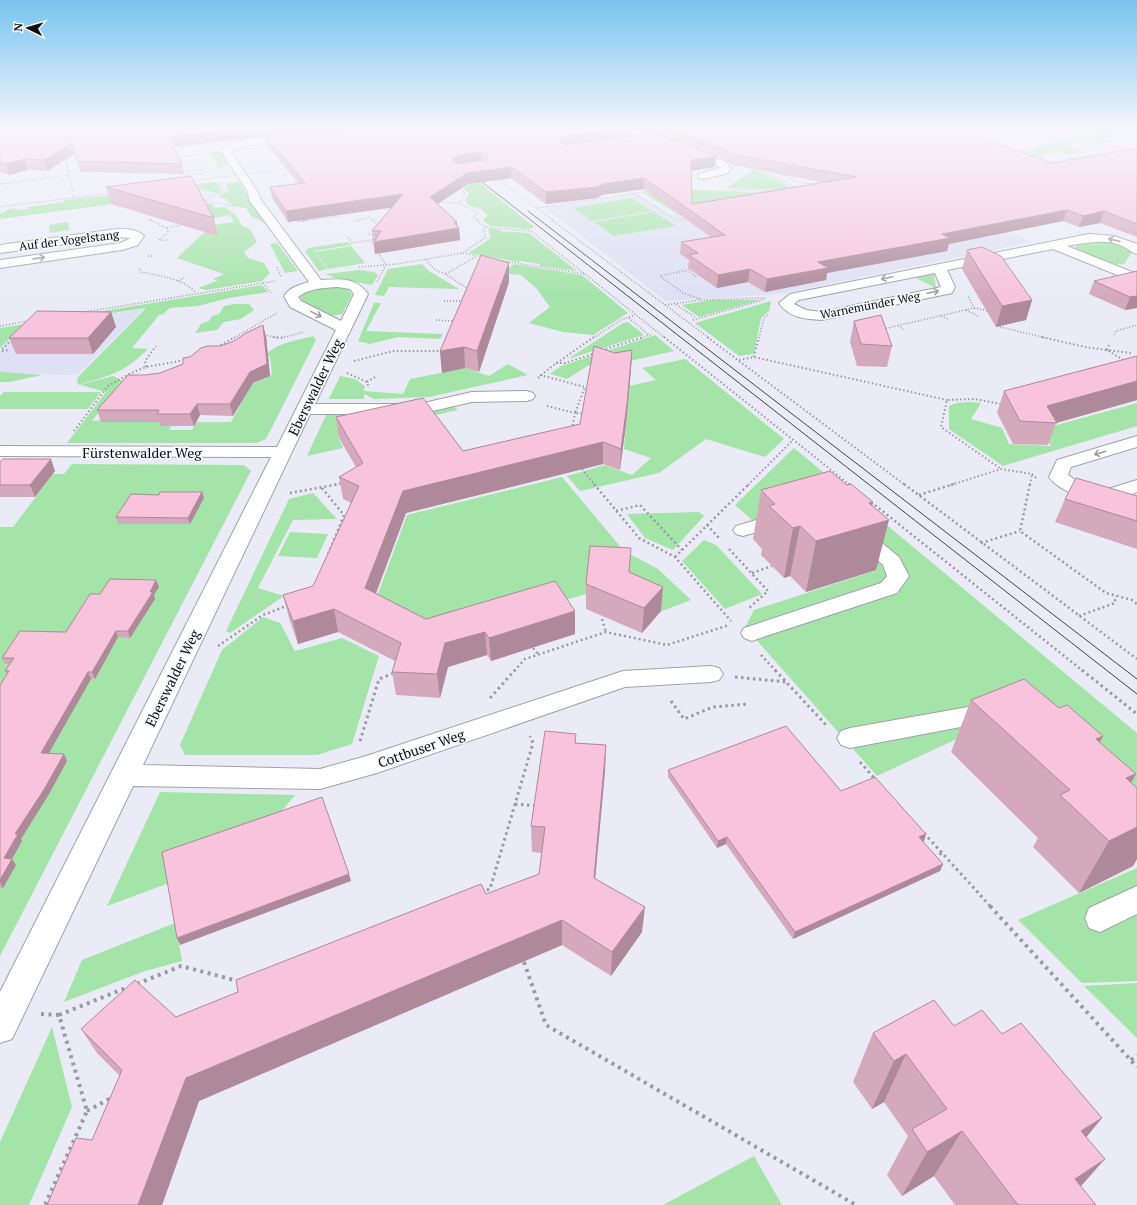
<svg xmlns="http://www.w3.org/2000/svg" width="1137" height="1205" font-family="'PT Serif',serif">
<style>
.built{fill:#dfe0f3}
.green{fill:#a4e4a8}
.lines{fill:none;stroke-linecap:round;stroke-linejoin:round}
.minor-casing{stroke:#a0a0ab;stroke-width:2}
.path-far5{stroke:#9899a2;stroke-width:1;stroke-dasharray:1 1.5;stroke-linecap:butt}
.path-far4{stroke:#9899a2;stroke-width:1.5;stroke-dasharray:1 2;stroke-linecap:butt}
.path-far3{stroke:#9899a2;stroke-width:2;stroke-dasharray:1.5 2.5;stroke-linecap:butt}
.path-far2{stroke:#9899a2;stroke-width:2.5;stroke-dasharray:2 3;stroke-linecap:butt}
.path-far1{stroke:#9899a2;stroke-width:3;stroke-dasharray:2.5 3.5;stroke-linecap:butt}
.path{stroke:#9899a2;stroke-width:4;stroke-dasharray:3 4.5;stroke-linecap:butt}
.minor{fill:#fff;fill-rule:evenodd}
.tram{stroke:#414147;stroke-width:1}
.path-bridge{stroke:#9899a2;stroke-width:1;stroke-dasharray:1 1.5;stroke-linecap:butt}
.wall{fill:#d4a9bc;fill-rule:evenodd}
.shaded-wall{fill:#ad8999}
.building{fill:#f7c4db;stroke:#ad8999;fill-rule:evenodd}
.oneway{stroke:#9e9e9f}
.labels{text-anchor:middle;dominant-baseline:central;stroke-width:3.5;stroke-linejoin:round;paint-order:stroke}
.far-street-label{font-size:12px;fill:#0c0c10;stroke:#f8f9fe}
.street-label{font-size:14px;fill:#0c0c10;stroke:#f8f9fe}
</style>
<rect width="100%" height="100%" fill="#eaebf7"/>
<path class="built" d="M889,181L1031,242L779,294L666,301L545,208L638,194L670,215Z
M144,309L77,375L0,374V351L28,323L51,322Z"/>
<path class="green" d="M1094,129H1137V135L1127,133L1088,141L1071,137Z
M1068,138L1082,142L1065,146L1083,152L1067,155L1059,152L1043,155L1038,160L997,163Z
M209,151H220L229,166L219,168Z
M754,169L797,190L727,188Z
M212,182L218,183L222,190L218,193L210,192L211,191L199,188L189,189L199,184Z
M239,182L267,224L251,216L246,208L233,206L232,204L228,203L227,199L218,197L229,190L225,184Z
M479,182L534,227L529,229L490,226L483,220L488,215L480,208L470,206L465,201L469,194L463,188L469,184Z
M664,189L769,193L748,203L677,214L643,193Z
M109,195L113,204L0,219V213L6,212V210L15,208L16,210L28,209V207L64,202V200Z
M632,198L652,211L592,221L573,208Z
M205,203L212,204L215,208L225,207L236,215L242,226L250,229L257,242L244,252L248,258L264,263L270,273L262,281L206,290L198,288L217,281L213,279L224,274L177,258L212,225L234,222L230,215L208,219Z
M654,212L676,226L614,236L594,222Z
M68,222L69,230L50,233L49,225Z
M488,228L501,230L500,231L529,233L577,271L540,266V264L521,261L519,262L469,253L491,238Z
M1101,240L1118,243L1133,251L1124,264L1112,265L1080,252L1075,247L1079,243Z
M348,242L351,245L314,251L327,269L319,271L305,251L308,248Z
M277,243L298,271L285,273L270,244Z
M351,246L365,263L328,269L315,252Z
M422,264L429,271L459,289L389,287L384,296L375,295L388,269Z
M514,264L582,275L628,313L593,335L563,332L529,323L550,307L537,289L521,275L509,274L507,270Z
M359,270L374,272L378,275L372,285L337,279L326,274Z
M934,274L936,288L914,277Z
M262,285L268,292L229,298L198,306L170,308L162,315H159L132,348L148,349C124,373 109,376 78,385L77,380L79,376L146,308L51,322H36Z
M333,285L347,288L352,294L342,314L330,316L303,302L300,297L306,291Z
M711,300H760L699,317L682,305Z
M771,301L769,311L761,318L754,354L739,356L695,323Z
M374,303H381L366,331L443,334L440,339L398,337L370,344L358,341Z
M234,304H249L254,310L241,319L224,322L217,330L195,333L201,324L209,321L212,316L219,314L224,306Z
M628,322L644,335L568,359L623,323Z
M25,324L0,348V328Z
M655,335L674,351L599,368L589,365L567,379L550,374L561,366Z
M313,336L316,340L266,439L257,443H67L106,392L80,385L113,376L123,381L92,421L116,419L114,422H137L145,411H170L161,426H171L169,430H192L196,422H231L241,404L228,403L239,390L270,376L272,374L270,357L266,356C274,343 299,340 313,336Z
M685,359L784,439L765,457L706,439L659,473L580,491L567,476L605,465L632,475L651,458L624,449L629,386L656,380L642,368Z
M508,364L528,375L429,397L374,399L364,394V399H329L340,376L355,379L365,386L364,391L403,394L410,379L465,368L489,376Z
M0,372L42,375L9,382H0Z
M4,392H101L88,409H0V396Z
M969,402L981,403L971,419L1002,428L1009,444L1051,446L1042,429L1137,403V426L1003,466L949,429V406L957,403Z
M453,406L458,410L338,437L343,448L307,456L326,415H398Z
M794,448L1137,733V855L1004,717L877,776L745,627L754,610L877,570L858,553L769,535L735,505Z
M72,464L244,465L251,471L0,956V527H13L53,474H64Z
M562,477L624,551L658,569L691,600L662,611L629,597L630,572L589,570L586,594L430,640L372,610L407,515Z
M313,493L337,519L293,520L258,588L284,596L230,633L226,631L289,499Z
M699,512L704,516L673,550L645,538L627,514Z
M290,532L328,534L317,558L278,556Z
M704,540L716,545L762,594L725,609L682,561Z
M263,617L280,623L295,651L342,638L379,656L352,744L317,755H185L180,745L222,650Z
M160,792L295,795L273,821L169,883L107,906Z
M1137,868V981L1082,983L1018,920Z
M175,923L182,961L145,971L64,1002L82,960Z
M1137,983V1038L1084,986Z
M52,1027L72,1107L29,1205H0V1142Z
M754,1156L782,1205H663Z"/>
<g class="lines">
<defs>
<path id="minor" d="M620,129C630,129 637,130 644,137L643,140L641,142L616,147L613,146L611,144L613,142L634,138Z
M296,135L299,136L301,138L299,140L248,145L231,152L258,192L261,200L321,280C340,279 356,277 368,294L315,404H419L472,392L527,391L533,393L535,396L533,399L527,401L472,402L419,414H310L143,765L320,769L366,756L623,671L711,666L719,668L723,674L719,680L711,682L625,687L377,773L320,789L133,786L12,1039L0,1043V992L271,457L0,456V446L277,447L336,330L290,307L284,296C290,287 299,285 309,282L249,200L248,192L221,151C233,135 277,136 296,135ZM338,287L350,289L354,294L341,321L301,301L298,297C310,288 323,288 338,287Z
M688,148L726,162L731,169L726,174L703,179L699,178L698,176L699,174L720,168L718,166L685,153L683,151Z
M117,229C126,229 138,229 144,236L138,245L122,250L0,268V260L120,243L131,238L117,237L0,253V245Z
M1089,234L1114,236L1137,244V254C1130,252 1125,246 1117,244C1101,239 1084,243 1067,246L1137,274V283L1053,249L947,270L955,287L952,293L822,320C805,319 789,318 779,303L790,294L795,293ZM935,273L941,287L822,312L806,310L794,304L799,300Z
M1137,436V447L1071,467L1068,475L1085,486L1108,489L1137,480V492C1128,495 1119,499 1110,500C1093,503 1059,492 1049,477L1057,460Z
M784,512L791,514L794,518L791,522L743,536L736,534L733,530L736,526Z
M858,527L865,529L899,557L909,576L897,593L760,638L752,641L744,638L741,633L744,628L881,583L887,576L883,565L848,533L851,529Z
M985,704H994L1003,707L1006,713L1003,719L850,748L841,745L837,738L841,731L850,728Z
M1137,886V914L1100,932L1089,928L1085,918L1089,908Z"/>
</defs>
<use href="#minor" class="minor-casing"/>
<path class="path-far5" d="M1048,129L1053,133L1091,141L1137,140
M1049,129L1074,135
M961,132L979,129
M198,141L205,150
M1095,142L1129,150
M173,151H177L188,144
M1019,153L1090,129
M65,157L74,197
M175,157L196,155
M67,163L80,161
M759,170L798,188
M183,172L205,169
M775,172L802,183L820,184
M282,175L291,174
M185,176L207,172
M191,176L195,184L193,185
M496,178L554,221
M191,181L214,178
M0,184L69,175
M196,189L208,191
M730,190L775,191
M204,194L214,195
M635,194L677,220L685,219
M202,200L236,207
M204,200L224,191L220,184L223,183
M439,202L459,203L478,213L473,217L478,221
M459,203L465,194L461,188L469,183
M0,207L111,193
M538,208L649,191
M148,219L153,221
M302,221L340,216
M357,221L369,217L374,221"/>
<path class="path-far4" d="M151,220L167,228L168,232L158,241
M373,220L378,225H381
M477,220L485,227L531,231L665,338
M552,220L709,338
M357,221L359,220
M297,222L309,220
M167,228L184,224
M369,234L376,235
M348,237L352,243L372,240
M376,239L372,240V243L386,265L377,282
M160,240H168
M463,253L486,237L484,231L485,227
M148,256H154
M426,260L435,270L446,274L468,289L467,291
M497,260L585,274
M277,267L281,277
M359,267L397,264L463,253L483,257
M140,269L141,272C160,276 183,278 196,293
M446,274L477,256
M178,281L184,278
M263,283L271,293
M700,299L683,293L660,276L688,270L695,276L701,274
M444,301H462
M674,303L696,318
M665,305L700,300L766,298
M974,308L989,311
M966,310L978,316
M85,312L275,281
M941,316L948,319
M629,318L649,335
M436,320L454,321
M693,320L763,300
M0,326L28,321
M898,326L904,329
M997,326L1046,338
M883,329L974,308L968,296
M264,335L278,338
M1114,335L1116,331L1137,325
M234,338L277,313
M281,338L304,332
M593,338L621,320L635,315
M641,338L652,334
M759,338L764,318L768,315"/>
<path class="path-far3" d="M273,337L280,338L285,337
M664,337L850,485
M707,337L905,485
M1042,337L1085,347L1107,350L1125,361
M1109,345L1107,350L1131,353
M217,347L235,337
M2,349L12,339
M602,350L644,337
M2,351L9,350
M754,357L759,337
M739,360L754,357L947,400
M354,361L393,351H442
M556,363H565L596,353
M146,367L145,361L156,346
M347,373L367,382L369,388
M540,375L585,387L575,413L584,414
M538,378L551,367L594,337
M367,382L377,376
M1001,404L974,399L947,400L941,427L1001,469
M547,406L575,413L572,429
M74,431L108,386L131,373L146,367L180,361
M582,469L595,485
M335,485L342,483
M748,485L793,440
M951,485L1001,469L1032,474L1036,478
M1030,485L1032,474"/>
<path class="path-far2" d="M594,484L639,538L675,557L731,621
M848,484L851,486
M904,484L1137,659
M1030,484L1020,531L1106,593L1132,600L1137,604
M322,488L344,515L327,557
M290,493L339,484
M919,495L954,484
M871,502L1083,671
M616,511L640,505L682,550
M707,525L719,538
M981,543L1020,531
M729,549L768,591L749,608
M675,557L749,484
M752,573L772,566
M1079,616L1115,603V596
M602,619L606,632
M218,646L263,615L289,605
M533,648L538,654
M761,655L776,671
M514,671L525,659L606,632L667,645L729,625"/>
<path class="path-far1" d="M775,670L827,726
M1082,670L1137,714
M735,677L786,682
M490,698L515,670
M671,701L684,719L713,707L749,704
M360,741L379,679L394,673
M860,762L875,779
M515,804L537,806
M924,833L991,907
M934,857L942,853
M481,892L490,889L533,743L530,736"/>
<path class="path" d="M990,906L1137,1067
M524,962L546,1025L856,1205
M137,984L181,966L238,981
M41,1014L59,1015L87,1111L45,1205
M59,1015L128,987
M1131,1060L1137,1055
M87,1111L111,1098"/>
<use href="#minor" class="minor"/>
<path class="tram" d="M473,175L1137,694
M528,211L1137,679"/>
<path class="path-bridge" d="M177,151L191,176
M214,178L287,169"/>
</g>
<path class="wall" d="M0,129H630V137L644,132H640V129H957L1052,163L1137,148V237L1100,223L1079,227L1063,221L949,244L947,251L827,273L826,280L765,292L748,282L717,288L688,268L689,260L680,254L681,242L711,237L644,189L602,195L597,198L546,204L511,178L468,184L438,204L459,228L460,240L375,254L372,231L392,207L288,222L272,198L270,187L298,183L267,145L265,136L173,147L182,164L184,174L80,172L75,154L47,171L28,170L9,175L0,172ZM716,157L727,161L729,164L825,183L692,204L691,171L715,167Z
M106,187L214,218L218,236L111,204Z
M967,250L1032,300L1026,320L996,327L962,269Z
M509,263V282L479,372L465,368L442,373L440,351Z
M1137,271V308L1125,310L1089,294L1094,281Z
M111,312L116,327L93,354H16L9,338Z
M854,321L892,346L887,367L857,366L850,342Z
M266,336L270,376L253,383L233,416L200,415L194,426H160L159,422H101L97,410L145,375L160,373L183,364L190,357L220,346Z
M632,350L631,369L626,424L620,470L603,464L406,513L376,594L426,619L575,634L491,661L487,655L448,667L440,698L396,695L392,672L395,661L338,632L298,644L289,618L283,595L313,586L351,503L343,499L339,477L356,467L339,438L336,417L463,451L580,424L615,353Z
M1137,356V400L1056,423L1048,445L1013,444L997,413L1004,391Z
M0,462L55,471L35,497H0Z
M847,485L873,502L872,506L876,570L806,592L790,576L784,578L761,555L762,549L753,539L761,490Z
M1137,496V549L1055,522L1065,499Z
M204,498L190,524H118L116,517Z
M629,573L661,611L642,633L586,609V584Z
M156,580L159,587L154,595L155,599L130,638L118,637L95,679H91L48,753L64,754L67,761L49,794L21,839L22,841L12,859L16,865L3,888H0V685L7,674L5,671L10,664H5L2,658L66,632L100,594Z
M971,700L1100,743L1136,774L1131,783L1137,788V859L1133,866L1079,893L1033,847L1038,838L951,752Z
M576,743L606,745L605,771L595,878L642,932L611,976L562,945L199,1101L162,1205H47L92,1140L120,1076L97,1053L81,1029L176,1017L539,874L542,853L532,852L531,826Z
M668,770L926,834L924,841L923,842L943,864L940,871L793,939L726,844L717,848L668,777Z
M954,1026L1002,1034L1102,1118L1086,1137L1081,1187L1096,1205H955L934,1176L902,1196L887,1175L908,1136L884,1102L872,1109L853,1082L873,1033Z"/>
<path class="shaded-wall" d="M239,129H306L307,132L170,147L168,137Z
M327,129H365L328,133Z
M618,129H630V137L565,147L559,140L565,136Z
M72,143L75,153L47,171L44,160Z
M481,152L482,163L459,166L452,160L458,155Z
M716,156L715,167L690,171L691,160Z
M24,159L28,170L9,175L6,164Z
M511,167V178L468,184L431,208L430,197L467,173Z
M644,178V189L602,195L597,198L546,204V192Z
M403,194L404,206L288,222L286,211Z
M1067,210L1063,221L949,244L947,251L827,273L826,280L765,292L767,279L818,262L942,234Z
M1104,211L1100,223L1079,227L1083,216Z
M457,222V228H459L460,240L375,254L374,242Z
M509,263V282L479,372L477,351Z
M750,269L748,282L717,288L718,275Z
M1137,296V308L1125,310L1130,297Z
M1032,300L1026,320L996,327L1002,306Z
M111,312L116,327L93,354L88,338Z
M263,325L266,336L270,376L253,383L233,416L230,404Z
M464,347L465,368L442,373L440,351Z
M632,350L631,369L626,424L620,470L621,449Z
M1137,381V400L1056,423H1057L1047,406Z
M197,404L200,415L194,426L190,414Z
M603,442V464L406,513L369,611L365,588L403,491Z
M51,459L55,471L35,497L30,485Z
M202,492L204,498L190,524L188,518Z
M873,502L867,526L889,520L876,570L806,592L816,541L869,503Z
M800,526L790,576L784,578L793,528Z
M156,580L159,587L154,595L155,599L130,638L128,631Z
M663,587L661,611L642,633L644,608Z
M334,609L338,632L298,644L293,621Z
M575,611V634L491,661L489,638Z
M116,631L118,637L95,679L92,672Z
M485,632L487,655L448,667L440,698L437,674L445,643Z
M88,672L91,679L45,760L41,753Z
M1103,736L1076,789L1096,739Z
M606,745L605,771L593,903L594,878Z
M64,754L67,761L49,794L21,839L22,841L12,859L16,865L3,888L0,882V880L4,858L15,834Z
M1136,774L1106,826L1126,778Z
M1137,827V859L1133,866L1079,893L1109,841Z
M926,834L924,841L917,844L919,837Z
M727,837L726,844L717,848L718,841Z
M943,864L940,871L793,939L795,932Z
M349,874L351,881L180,945L177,938Z
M645,907L642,932L611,976L612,952Z
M562,920V945L199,1101L162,1205H138L186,1078Z
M906,1054L884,1102L872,1109L894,1061Z
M1102,1118L1065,1163L1081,1131Z
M962,1131L934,1176L902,1196L927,1152Z
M1105,1159L1066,1203L1075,1179Z"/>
<path class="building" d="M0,129H239L168,137L182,164L77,161L72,143L44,160L24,159L6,164L0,163Z
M355,129H618L565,136L559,140L564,145L633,136L647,131L716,156L691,160L692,204L857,177L731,154L728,150L667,129H957L1052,163L1137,148V224L1104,211L1083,216L1067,210L942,234L950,238L818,262L828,268L767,279L750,269L718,275L689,255L698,253L681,242L725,235L644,178L603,184L597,187L546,192L511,167L467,173L430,197L457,222H454L459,228L374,242L381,231H372L403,194L286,211L270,187L305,183L265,135L305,131L327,132ZM481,152L486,153L488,157L486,160L458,164L452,160L458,155Z
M191,176L214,218L106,187Z
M982,247L1001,256L1032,300L1002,306L967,250Z
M481,255L509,263L477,351L464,347L440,351Z
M1137,271V296L1130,297L1094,281Z
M37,311L111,312L88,338H9Z
M881,315L892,346L861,344L854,321Z
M263,325L267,364L250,372L230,404H197L190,414H157L159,410H97L128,375H145L160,373L183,364V358L190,357L201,348L208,346H220L234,341L246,333Z
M594,346L615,353L632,350L627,404L621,449L603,442L403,491L365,588L426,619L555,581L575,611L489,638L485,632L445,643L437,674L392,672L401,643L334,609L293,621L283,595L313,586L359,486L339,477L363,463L336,417L423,398L463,451L580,424Z
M1137,356V381L1047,406L1057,423L1020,421L1004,391Z
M3,459H51L30,485H0V462Z
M830,471L847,485L851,484L873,502L869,503L889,520L816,541L800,526L793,528L769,506L775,504L761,490Z
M1076,478L1137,496V521L1065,499Z
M160,492H202L188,518L116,517L131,494L159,495Z
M590,546L631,548L629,572L663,587L644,608L586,584Z
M110,579L156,580L150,592H153L128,631H116L92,672H88L41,753L64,754L45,788L15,834H18L4,858L12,859L0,880V685L9,671H5L14,658H2L20,631L66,632L90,594H100Z
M1024,679L1059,708L1067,705L1103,736L1096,739L1136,774L1126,778L1137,788V827L1109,841L1060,795L1070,790L971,700Z
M786,726L841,791L875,777L926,834L919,837L943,864L795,932L727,837L718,841L668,770Z
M545,731L576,734L575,743L606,745L594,878L645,907L612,952L562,920L186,1078L138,1205H47L76,1138L92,1140L122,1070L81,1029L135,980L176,1017L238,992L236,980L481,884L486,894L539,874L545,827L531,826Z
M322,797L349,874L177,938L162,852Z
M934,1000L954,1026L982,1010L1002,1034L1021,1023L1102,1118L1081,1131L1105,1159L1075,1179L1096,1205H1018L962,1131L927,1152L912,1129L947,1109L906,1054L894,1061L873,1033Z"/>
<defs><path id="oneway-shaft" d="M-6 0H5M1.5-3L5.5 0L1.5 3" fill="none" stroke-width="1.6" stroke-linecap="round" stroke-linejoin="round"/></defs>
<g class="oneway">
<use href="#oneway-shaft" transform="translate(1114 240) rotate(-167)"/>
<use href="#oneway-shaft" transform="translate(39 258) rotate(-8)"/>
<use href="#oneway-shaft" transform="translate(887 278) rotate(168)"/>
<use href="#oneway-shaft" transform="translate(933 292) rotate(-12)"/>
<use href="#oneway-shaft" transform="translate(316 314) rotate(26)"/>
<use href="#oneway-shaft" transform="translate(1100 453) rotate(163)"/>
</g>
<linearGradient id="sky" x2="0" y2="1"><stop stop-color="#77c4ef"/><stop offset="0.43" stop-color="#f6f6fb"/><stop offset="1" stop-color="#f6f6fb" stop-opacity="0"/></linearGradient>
<rect width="1137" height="298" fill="url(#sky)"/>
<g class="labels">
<g class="far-street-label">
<text transform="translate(69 240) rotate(-7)">Auf der Vogelstang</text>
<text transform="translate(870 305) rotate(-11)">Warnemünder Weg</text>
</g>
<g class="street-label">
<text transform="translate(315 387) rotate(-64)">Eberswalder Weg</text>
<text x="142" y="452">Fürstenwalder Weg</text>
<text transform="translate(172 678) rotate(-64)">Eberswalder Weg</text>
<text transform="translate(421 748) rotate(-19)">Cottbuser Weg</text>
</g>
</g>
<g transform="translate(28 28) rotate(275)" stroke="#f8f9fe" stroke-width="3" paint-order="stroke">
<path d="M0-3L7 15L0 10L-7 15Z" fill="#0c0c10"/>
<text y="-6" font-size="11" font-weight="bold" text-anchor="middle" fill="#0c0c10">N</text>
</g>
</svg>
